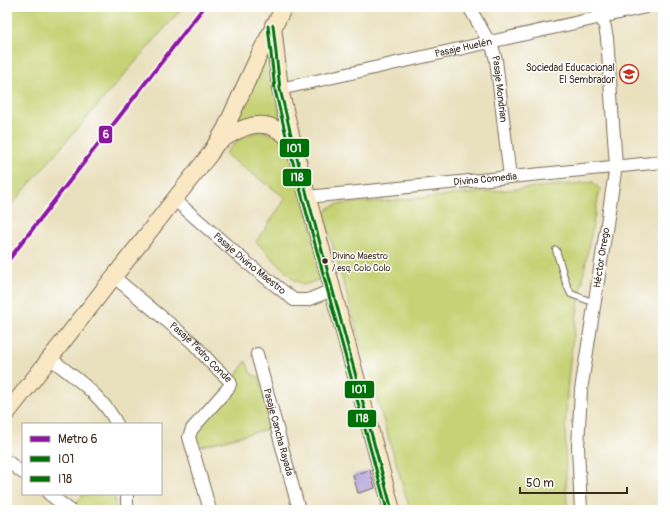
<svg xmlns="http://www.w3.org/2000/svg" width="670" height="517" font-family="Pangolin,sans-serif">
<style>
.green{fill:#c6d274;stroke:#807e49}
.building{fill:#ab99d5}
.lines{fill:none;stroke-linecap:round;stroke-linejoin:round}
.lane-casing{stroke:#786a56;stroke-width:8}
.street-casing{stroke:#786a56;stroke-width:14}
.secondary-casing{stroke:#786a56;stroke-width:18}
.lane{stroke:#fff;stroke-width:6}
.street{stroke:#fff;stroke-width:12}
.secondary{stroke:#fae7c3;stroke-width:16}
.bus-1-casing{stroke:#fff;stroke-width:6}
.bus-2-casing{stroke:#fff;stroke-width:6}
.bus-1{stroke:#007106;stroke-width:3}
.bus-2{stroke:#007106;stroke-width:3}
.metro-1-casing{stroke:#fff;stroke-width:7}
.metro-1{stroke:#8e16a1;stroke-width:4}
.bus-dot{fill:#3b2a1e;stroke:#fff;stroke-width:1.5}
.labels{text-anchor:middle;dominant-baseline:central;stroke-width:3;stroke-linejoin:round;paint-order:stroke}
.bus-label{font-size:9px;fill:#3b2a1e;stroke:#fff;text-anchor:start}
.street-label{font-size:10px;fill:#3b2a1e;stroke:#fff}
.poi-label{font-size:10px;fill:#3b2a1e;stroke:#fff;text-anchor:end}
.line-badge{stroke:#fff;stroke-width:1.5}
.badge-label{font-size:11px;text-anchor:middle;font-weight:bold;fill:#fff}
</style>
<rect width="100%" height="100%" fill="#fff"/>
<filter id="ink" filterUnits="userSpaceOnUse"><feTurbulence type="fractalNoise" baseFrequency=".025" numOctaves="2"/><feDisplacementMap in="SourceGraphic" scale="8" xChannelSelector="R" yChannelSelector="G"/><feConvolveMatrix kernelMatrix="1 2 1 2 8 2 1 2 1" color-interpolation-filters="sRGB"/></filter>
<filter id="wash" filterUnits="userSpaceOnUse"><feTurbulence type="fractalNoise" baseFrequency=".012" numOctaves="4" result="noise"/><feDisplacementMap in="SourceGraphic" scale="16" xChannelSelector="R" yChannelSelector="G"/><feGaussianBlur stdDeviation="0.9" result="paint"/><feColorMatrix in="noise" values="0 0 0 0 0 0 0 0 0 0 0 0 0 0 0 0 0 1.4 0 .05"/><feComposite in="paint" operator="in"/></filter>
<g filter="url(#wash)">
<rect width="100%" height="100%" fill="#e9e0bd"/>
<path class="green" d="M7,7H183L7,210Z
M266,56L270,61L281,121C264,115 251,116 235,124Z
M263,131L287,139L326,277L304,285L294,280L256,242L286,198L225,154C235,141 246,133 263,131Z
M593,182L600,189C588,246 578,304 570,361C564,410 565,461 567,510H410L363,352L326,222L325,214L329,208L339,204L387,201Z
M246,361L251,374L259,377L272,428L198,447L194,435Z
M84,494H115V510H78L73,507Z"/>
<g id="blocks">
<path class="building" d="M370,470L375,488L358,493L353,475Z"/>
</g>
</g>
<g filter="url(#ink)">
<use href="#blocks" fill-opacity="0" stroke="#786a56" stroke-width="1"/>
<g class="lines">
<defs>
<path id="lane" d="M556,250L566,283L571,294L595,303"/>
<g id="street">
<path id="s1" d="M469,7L493,49L496,60L510,177"/>
<path id="s2" d="M280,89L646,7"/>
<path id="s3" d="M307,197L663,162"/>
<path id="s4" d="M175,200L246,262L294,300H308L332,290"/>
<path id="s5" d="M114,277L193,343L212,364L230,381V384L229,387L192,429L189,437L210,510"/>
<path id="s6" d="M257,354L299,510"/>
<path d="M50,358C75,378 102,395 117,424"/>
<path d="M7,461L23,473"/>
<path d="M49,494L70,510"/>
<path d="M127,494V510"/>
<path id="s7" d="M581,510L578,447L581,390L616,166L607,38L605,27L598,7"/>
</g>
<path id="secondary" d="M273,25L280,89L293,143L392,510
M219,142C246,123 269,115 293,143
M7,413L210,154L225,129L260,53L284,7"/>
</defs>
<use href="#lane" class="lane-casing"/>
<use href="#street" class="street-casing"/>
<use href="#secondary" class="secondary-casing"/>
<use href="#lane" class="lane"/>
<use href="#street" class="street"/>
<use href="#secondary" class="secondary"/>
<defs>
<path id="bus-1" d="M273,25L280,89L293,143L392,510"/>
<path id="bus-2" d="M268,26L275,90L288,144L387,510"/>
</defs>
<use href="#bus-1" class="bus-1-casing"/>
<use href="#bus-2" class="bus-2-casing"/>
<use href="#bus-1" class="bus-1"/>
<use href="#bus-2" class="bus-2"/>
<defs>
<path id="metro-1" d="M7,262L204,7"/>
</defs>
<use href="#metro-1" class="metro-1-casing"/>
<use href="#metro-1" class="metro-1"/>
</g>
</g>
<defs>
<symbol id="school-ring" viewBox="-11 -11 22 22"><circle r="9.5" fill="#fff" stroke="#c8321e" stroke-width="1.5"/><path d="M0-5L7-2L0 1L-7-2ZM-4 1L0 2.5L4 1V4Q0 6-4 4Z" fill="#c8321e"/></symbol>
</defs>
<g fill-rule="evenodd">
<use href="#school-ring" x="618" y="63" width="22" height="22"/>
</g>
<circle class="bus-dot" cx="325" cy="261" r="3.5"/>
<g class="labels">
<g class="bus-label">
<text x="332" y="256">Divino Maestro<tspan x="332" dy="12">/ esq. Colo Colo</tspan></text>
</g>
<g class="street-label">
<text stroke="none"><textPath href="#s2" startOffset="188">Pasaje Huelén</textPath></text>
<text stroke="none"><textPath href="#s1" startOffset="89">Pasaje Mondrian</textPath></text>
<text stroke="none"><textPath href="#s3" startOffset="179">Divina Comedia</textPath></text>
<text stroke="none"><textPath href="#s7" startOffset="254">Héctor Orrego</textPath></text>
<text stroke="none"><textPath href="#s4" startOffset="98">Pasaje Divino Maestro</textPath></text>
<text stroke="none"><textPath href="#s5" startOffset="115">Pasaje Pedro Conde</textPath></text>
<text stroke="none"><textPath href="#s6" startOffset="81">Pasaje Cancha Rayada</textPath></text>
</g>
<g class="poi-label">
<text x="615" y="68">Sociedad Educacional<tspan x="615" dy="12">El Sembrador</tspan></text>
</g>
</g>
<g class="line-badge">
<rect x="98" y="125" width="15" height="19" rx="4" fill="#8e16a1"/>
<rect x="279" y="138" width="31" height="20" rx="4" fill="#007106"/>
<rect x="282" y="168" width="30" height="19" rx="4" fill="#007106"/>
<rect x="344" y="380" width="31" height="19" rx="4" fill="#007106"/>
<rect x="347" y="409" width="30" height="19" rx="4" fill="#007106"/>
</g>
<g class="badge-label">
<text x="106" y="138">6</text>
<text x="294" y="152">I01</text>
<text x="297" y="181">I18</text>
<text x="359" y="393">I01</text>
<text x="362" y="422">I18</text>
</g>
<rect width="670" height="517" fill="none" stroke="#fff" stroke-width="24"/>
<rect x="22" y="423" width="140" height="72" fill="#ffffff" stroke="#b1aaa5"/>
<rect x="30" y="436" width="20" height="6" fill="#8e16a1" stroke="#b1aaa5"/>
<text x="58" y="443" font-size="12" fill="#3b2a1e">Metro 6</text>
<rect x="30" y="456" width="20" height="6" fill="#007106" stroke="#b1aaa5"/>
<text x="58" y="463" font-size="12" fill="#3b2a1e">I01</text>
<rect x="30" y="476" width="20" height="6" fill="#007106" stroke="#b1aaa5"/>
<text x="58" y="483" font-size="12" fill="#3b2a1e">I18</text>
<path d="M520 487v6h107v-6" fill="none" stroke="#3b2a1e" stroke-width="2"/>
<text x="526" y="487" font-size="12" fill="#3b2a1e" stroke="#ffffff" stroke-width="3" paint-order="stroke">50 m</text>
</svg>
